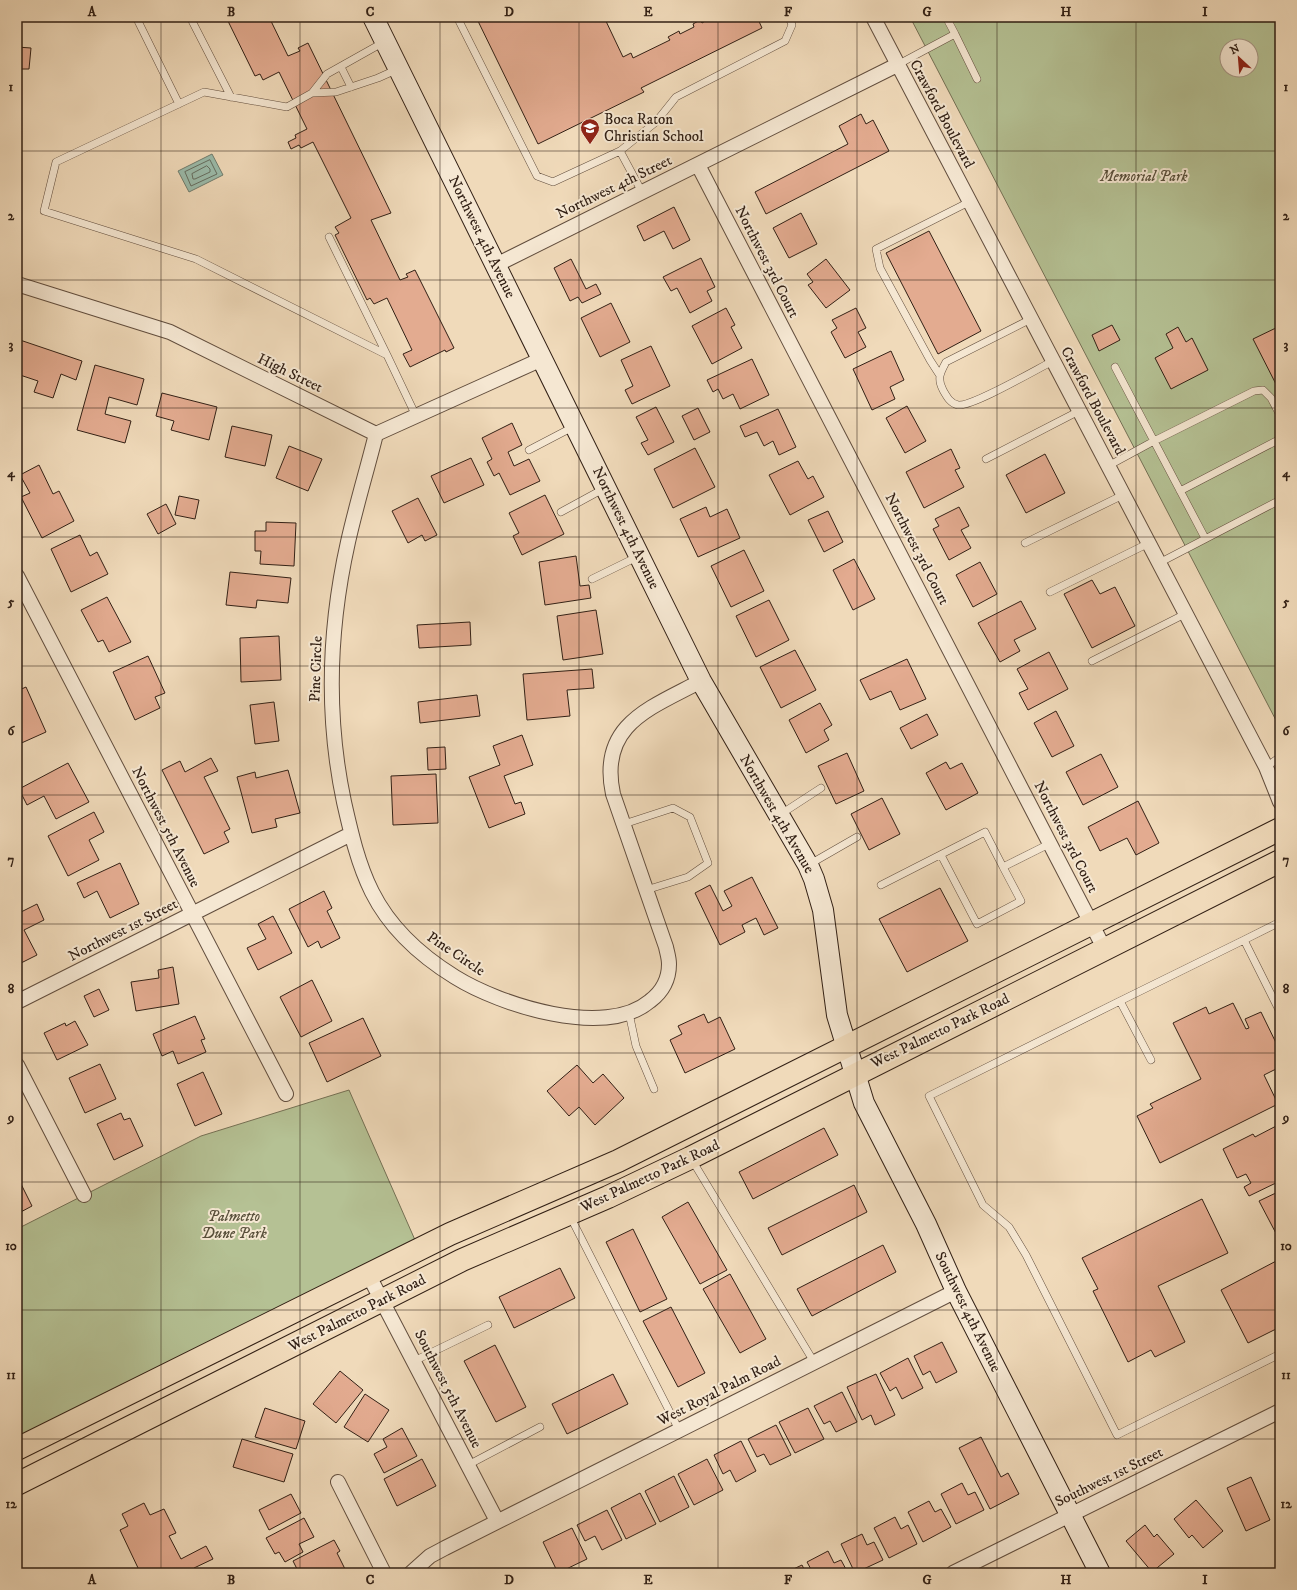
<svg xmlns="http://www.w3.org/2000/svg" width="1297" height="1590" font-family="'IM FELL DW Pica',serif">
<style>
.green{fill:#b5c194;stroke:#747054;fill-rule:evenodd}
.water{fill:#9bbbaa;stroke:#717d6e}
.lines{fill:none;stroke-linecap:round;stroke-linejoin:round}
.shore{stroke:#666e60;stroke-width:1}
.building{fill:#e3ab90;stroke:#322015}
.lane-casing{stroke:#624e3e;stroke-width:8}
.street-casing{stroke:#624e3e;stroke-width:16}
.secondary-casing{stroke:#322015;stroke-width:22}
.primary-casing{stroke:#322015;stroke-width:24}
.lane{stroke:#f5e7d2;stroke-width:7}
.street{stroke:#f5e7d2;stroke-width:14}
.secondary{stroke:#f5e7d2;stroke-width:20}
.primary{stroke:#f0daba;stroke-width:22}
.grid{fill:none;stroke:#322015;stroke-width:1;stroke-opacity:0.55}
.labels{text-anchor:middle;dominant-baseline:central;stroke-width:4;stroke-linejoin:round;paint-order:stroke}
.street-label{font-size:15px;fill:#322015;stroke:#f5e7d2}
.poi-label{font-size:15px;fill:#322015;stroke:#f5e7d2;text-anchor:start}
.park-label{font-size:15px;font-style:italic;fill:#59503b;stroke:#f5e7d2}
.neatline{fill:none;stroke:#322015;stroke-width:1.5}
.grid-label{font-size:13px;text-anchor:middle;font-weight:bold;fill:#322015}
</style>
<rect width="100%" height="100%" fill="#f0daba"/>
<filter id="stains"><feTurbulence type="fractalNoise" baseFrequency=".005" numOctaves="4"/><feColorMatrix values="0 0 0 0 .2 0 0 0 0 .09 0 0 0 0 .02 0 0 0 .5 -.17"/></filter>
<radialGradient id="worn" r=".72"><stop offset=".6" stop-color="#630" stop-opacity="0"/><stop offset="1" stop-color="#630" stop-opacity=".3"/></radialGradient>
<path class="green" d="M910,17H1280V728ZM1227,46H1251V70H1227Z
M349,1090L415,1240L17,1438V1229L201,1136Z"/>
<path class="water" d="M212,154L223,175L189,192L178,171Z"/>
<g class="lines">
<path class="shore" d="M210,160L217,174L191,186L185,172Z
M207,166L210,169V172L195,179H193L192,174Z"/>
</g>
<path class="building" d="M226,17H269L288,56L300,51L298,48L308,43L391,213L371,220L400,280L408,277L406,274L415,270L454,348L446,352L445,350L410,367L403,354L412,350L387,298L374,304L370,298L367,300L335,235L339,233L335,227L351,218L313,142L301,148L299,145L291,149L288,142L296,138L295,135L307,129L279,72L263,80L260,74L255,76Z
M476,17H604L623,57L631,53L633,58L670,40L668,37L679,31L680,34L694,27L693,24L700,20L702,23L712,17H757L762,28L641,88L644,92L538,144Z
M17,47L31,48L29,69H17Z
M861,114L866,124L873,120L889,151L766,214L755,192L848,144L839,126Z
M674,207L690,240L673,249L664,231L644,241L637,226Z
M801,213L817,244L789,258L773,228Z
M929,231L981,331L938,354L886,253Z
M701,258L715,287L707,291L712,301L690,313L677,288L671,291L663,277Z
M571,259L586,289L596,284L601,294L582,303L578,297L570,301L554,268Z
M826,259L850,290L826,308L808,285L813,282L807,274Z
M611,303L630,342L600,357L581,318Z
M726,308L735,325L731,327L742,348L712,364L692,326Z
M856,308L866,328L858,332L866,347L845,358L831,332L837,328L832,320Z
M1112,325L1120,340L1099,351L1092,335Z
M1280,326V392L1253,339Z
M1178,327L1186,342L1192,338L1208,370L1171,389L1155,358L1173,348L1166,334Z
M17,339L82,361L76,380L61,374L53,398L34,392L38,381L17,374Z
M651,346L670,386L632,404L625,390L633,386L621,360Z
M891,351L904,380L890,387L895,399L872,410L853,369Z
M752,359L769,395L740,409L733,394L723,399L718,389L713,392L707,380Z
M95,365L144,379L137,405L109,397L105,414L131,421L125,443L77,430Z
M162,393L217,407L209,440L171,430L174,421L156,416Z
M907,406L926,441L905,453L886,418Z
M656,407L674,442L648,455L641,443L648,440L636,417Z
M698,408L710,432L694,440L682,416Z
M778,409L796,447L779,455L773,441L764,446L757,432L745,437L740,426Z
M512,423L522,445L508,452L514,466L529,459L540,481L510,495L499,473L494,476L487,462L492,459L482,438Z
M232,426L272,435L265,466L225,457Z
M289,446L322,459L308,491L276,478Z
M695,448L715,487L673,508L654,469Z
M951,449L960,468L955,470L964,487L924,508L906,472Z
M1045,454L1065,493L1026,513L1006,475Z
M471,458L484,485L444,503L431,476Z
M798,461L808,479L813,476L824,497L790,515L769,475Z
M39,465L53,494L59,491L74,521L42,538L21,497L30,493L20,475Z
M545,495L564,534L522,555L513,536L519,533L509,513Z
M179,496L199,500L195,519L175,515Z
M418,498L437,535L425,541L422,535L408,543L392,511Z
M166,504L176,524L158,534L147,514Z
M706,507L710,517L727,509L740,538L698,557L680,519Z
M959,507L969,526L961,530L971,548L949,560L933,529L939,526L935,519Z
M828,511L843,542L824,552L808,520Z
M266,522L296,523L294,566L260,564L261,551H255V531H266Z
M80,535L90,556L97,552L108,574L71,592L51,549Z
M744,550L764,591L731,607L711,566Z
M576,556L580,586L589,585L591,598L545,605L539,562Z
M854,559L875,599L853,610L833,570Z
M980,562L997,594L973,607L956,575Z
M230,572L291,578L288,603L257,600L256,608L226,605Z
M1092,580L1100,594L1115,587L1135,626L1092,648L1064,594Z
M107,597L131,642L109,652L103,640L98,642L81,610Z
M769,600L789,640L756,657L736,616Z
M1021,601L1036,629L1014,640L1020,651L1000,662L978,623Z
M596,610L603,654L563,660L557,616Z
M470,622L471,645L419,648L417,625Z
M279,636L281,680L241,682L240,638Z
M795,650L816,690L781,708L760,667Z
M1049,652L1068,689L1028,710L1019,693L1028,689L1017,669Z
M148,656L165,693L155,697L160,708L135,720L113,672Z
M907,659L926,699L900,710L891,691L870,700L860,680Z
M592,669L594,688L567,690L570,716L527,720L523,674Z
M26,687L46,732L17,745V691Z
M477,695L480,716L420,723L418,702Z
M274,702L279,741L255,744L250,705Z
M820,703L832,725L824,730L829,740L806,753L789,720Z
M1056,711L1074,746L1052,757L1034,723Z
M927,714L938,735L911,749L900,728Z
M522,735L533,765L504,776L515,804L521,802L525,814L489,828L469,777L500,765L493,746Z
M445,747L446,769L428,770L427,748Z
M847,753L864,791L836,804L818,766Z
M1101,754L1118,787L1083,805L1066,772Z
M211,758L218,771L204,777L230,829L224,832L229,842L204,854L162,770L180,761L185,772Z
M946,762L950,769L962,763L978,793L946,810L926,773Z
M68,763L89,802L56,819L44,796L27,805L19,789Z
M288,770L300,813L275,819L277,827L252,833L237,777L255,772L256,778Z
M436,774L438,823L393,825L391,776Z
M882,798L900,834L869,850L851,814Z
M1138,801L1159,843L1136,855L1127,838L1100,851L1088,827Z
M94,812L104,832L89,840L99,860L68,876L48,836Z
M120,863L139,904L110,918L97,891L84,898L77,883Z
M752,877L778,928L764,935L756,918L742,925L745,932L720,945L695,893L710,885L723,911L732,906L724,891Z
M940,888L968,941L907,972L879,919Z
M324,891L332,908L327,911L340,938L321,948L318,941L308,947L289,909Z
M37,904L44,920L24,930L37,955L17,965V914Z
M273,916L292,953L258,970L247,948L266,939L258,924Z
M173,967L179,1004L136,1011L131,982L159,978L158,970Z
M312,980L332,1021L301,1037L280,997Z
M99,989L109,1010L94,1017L84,996Z
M1233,1003L1246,1029L1249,1028L1245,1019L1261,1012L1280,1051V1067L1264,1075L1278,1104L1160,1163L1137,1116L1153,1108L1150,1104L1201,1079L1173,1023L1206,1007L1209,1014Z
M704,1014L708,1023L720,1017L735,1049L685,1073L670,1040L682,1034L678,1026Z
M195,1016L205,1039L201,1040L206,1052L178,1064L173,1051L162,1056L153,1034Z
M363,1018L381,1056L327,1082L309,1043Z
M75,1021L88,1045L57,1060L44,1033L65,1023L66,1026Z
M100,1064L116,1099L85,1113L69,1078Z
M577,1065L593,1083L603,1074L624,1098L595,1125L579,1107L569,1116L547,1091Z
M203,1072L222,1114L195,1126L177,1084Z
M121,1113L124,1120L130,1118L143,1146L114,1160L97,1124Z
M1280,1124V1181L1249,1196L1244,1187L1251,1183L1246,1174L1237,1178L1223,1149L1253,1134L1255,1137Z
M824,1128L838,1155L753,1199L739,1172Z
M17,1176L32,1206L17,1214Z
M854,1185L867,1212L782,1255L768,1228Z
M1280,1191V1241L1259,1201Z
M1202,1199L1228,1253L1158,1286L1185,1342L1155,1357L1151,1350L1128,1362L1093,1291L1098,1289L1082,1258Z
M688,1202L727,1270L700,1284L662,1217Z
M633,1229L667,1299L640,1312L606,1242Z
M883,1245L896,1272L812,1316L797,1289Z
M1280,1259V1327L1248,1343L1221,1290Z
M560,1268L575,1298L514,1328L499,1297Z
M730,1274L766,1339L740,1353L703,1289Z
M671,1307L705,1373L678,1387L643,1321Z
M942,1342L957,1372L936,1383L930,1371L923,1375L914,1356Z
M495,1345L526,1407L496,1422L464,1361Z
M908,1358L923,1388L902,1399L896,1387L890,1391L880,1373Z
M340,1371L363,1390L336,1423L313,1404Z
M613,1374L628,1404L567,1434L552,1404Z
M876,1374L895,1415L875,1425L871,1415L862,1420L847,1387Z
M842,1392L857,1422L836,1432L830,1421L824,1424L814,1406Z
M365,1394L389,1410L368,1442L344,1427Z
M265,1408L305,1421L296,1449L255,1437Z
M808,1408L824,1439L795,1453L779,1422Z
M776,1425L791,1455L770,1465L764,1454L757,1457L748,1439Z
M402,1428L417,1456L384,1473L374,1454L387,1447L383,1439Z
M981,1437L1001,1477L1008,1473L1019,1494L990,1509L959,1448Z
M242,1439L293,1454L284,1482L233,1467Z
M741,1441L756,1471L736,1482L730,1470L723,1474L714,1455Z
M422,1459L436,1486L397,1506L384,1479Z
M707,1459L723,1490L694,1505L678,1474Z
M674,1476L689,1507L660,1522L645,1491Z
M1251,1477L1270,1520L1246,1531L1227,1488Z
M962,1483L968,1495L975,1492L984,1510L956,1524L941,1494Z
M640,1493L656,1524L626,1539L611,1508Z
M291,1494L301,1513L269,1530L259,1510Z
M1196,1500L1223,1531L1203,1548L1192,1535L1189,1538L1174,1519Z
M929,1501L935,1512L941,1509L951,1527L923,1542L908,1512Z
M144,1503L150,1515L164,1509L176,1533L169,1536L181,1559L206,1546L213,1559L194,1568L197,1573H134L139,1570L120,1530L128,1526L122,1514Z
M607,1510L622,1540L602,1550L595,1536L585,1541L577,1525Z
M895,1517L901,1529L908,1525L917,1544L889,1558L874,1528Z
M304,1518L314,1537L299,1544L303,1552L285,1562L279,1552L275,1554L266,1538Z
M1145,1525L1154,1537L1157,1534L1174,1554L1152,1572L1126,1541Z
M572,1528L587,1559L558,1573L543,1542Z
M862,1534L867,1545L874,1542L883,1560L855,1573L841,1544Z
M334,1540L340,1551L337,1553L345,1569L337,1573H299L293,1561Z
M828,1551L834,1563L841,1560L848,1573H813L807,1562Z
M802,1565L806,1573H785Z"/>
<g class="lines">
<defs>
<path id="lane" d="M136,17L179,104
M190,17L231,97
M457,17L537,176L553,182L620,151L642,192
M946,17L955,34
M384,42L327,74L312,93L287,107L204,92L56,162L44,211L196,259L387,355L416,416
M897,65L955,34L977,79
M341,67L351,87
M312,93L336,92L378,78L398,69
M620,151L656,122L676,97L785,41L792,25L789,17
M329,237L387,355
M1031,319L946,362C940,373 937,379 943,390C947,397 950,403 958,405C972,407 1037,369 1053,361
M1115,367L1205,538
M939,374L930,360L880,268L876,249L969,202
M529,450L573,427
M986,459L1079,411
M1108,466L1154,441L1254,391L1263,390L1271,398L1280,415
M1180,491L1280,439
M561,512L605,488
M1025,543L1123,495
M1159,563L1280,500
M592,579L639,556
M1050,592L1149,543
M1092,661L1185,614
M1266,767L1280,757
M781,814L821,788
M624,824L673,808L690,817L708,863L688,877L646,890
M941,855L977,924L1021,901L1003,867
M810,864L857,837
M881,885L985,832L1003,867L1051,843
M1280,922L1244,940L1280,1012
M1120,1001L929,1096L983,1205L1009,1227L1026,1255L1117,1435L1280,1354
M629,1013L636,1046L654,1089
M1151,1060L1120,1001L1244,940
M692,1160L814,1362
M570,1216L679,1430
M414,1361L488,1325
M468,1465L540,1427"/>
<path id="street" d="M873,17L1266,767L1280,802
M698,165L1105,950
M496,265L897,65
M17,284L170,332L376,434L542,359
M376,434C367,470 356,506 348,542C329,627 326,717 344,802C351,833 358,864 372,892C390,928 421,956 455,977C500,1005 605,1039 650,1001C662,992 669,979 669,964C669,958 667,952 666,947L613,794C598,724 651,708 701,681
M17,576L286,1094
M17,1002L351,834
M17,1065L84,1195
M368,1274L497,1521
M338,1482L384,1573
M411,1573L430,1556L445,1548L956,1291
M953,1573L1280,1411"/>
<path id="secondary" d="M373,17L701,681L808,865L814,879L823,910L837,1015L864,1103L926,1224L956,1291L1100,1573"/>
<path id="primary" d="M17,1449L450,1234L618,1161L1280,829
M17,1484L462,1260L608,1197L690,1158L1280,861"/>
</defs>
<use href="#lane" class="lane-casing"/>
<use href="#street" class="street-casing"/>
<use href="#secondary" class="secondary-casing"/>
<use href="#primary" class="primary-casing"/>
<use href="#lane" class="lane"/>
<use href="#street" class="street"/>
<use href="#secondary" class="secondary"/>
<use href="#primary" class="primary"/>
</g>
<path class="grid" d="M161,17V1573M300,17V1573M440,17V1573M579,17V1573M718,17V1573M857,17V1573M997,17V1573M1136,17V1573M17,151H1280M17,280H1280M17,408H1280M17,537H1280M17,666H1280M17,795H1280M17,924H1280M17,1053H1280M17,1182H1280M17,1310H1280M17,1439H1280"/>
<defs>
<symbol id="school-pin" viewBox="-11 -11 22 30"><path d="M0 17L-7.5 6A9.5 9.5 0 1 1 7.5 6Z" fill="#8f2418" stroke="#f5e7d2"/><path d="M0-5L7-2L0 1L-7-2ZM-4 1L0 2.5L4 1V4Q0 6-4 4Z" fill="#fff"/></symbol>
</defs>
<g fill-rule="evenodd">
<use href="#school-pin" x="579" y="117" width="22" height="30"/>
</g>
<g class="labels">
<g class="street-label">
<text transform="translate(942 114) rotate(62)">Crawford Boulevard</text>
<text transform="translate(614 187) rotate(-26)">Northwest 4th Street</text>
<text transform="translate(482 237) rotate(64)">Northwest 4th Avenue</text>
<text transform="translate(767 262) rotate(63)">Northwest 3rd Court</text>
<text transform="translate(290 373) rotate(26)">High Street</text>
<text transform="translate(1093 401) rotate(62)">Crawford Boulevard</text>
<text transform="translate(626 528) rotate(64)">Northwest 4th Avenue</text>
<text transform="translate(917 549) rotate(63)">Northwest 3rd Court</text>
<text transform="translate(316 669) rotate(-88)">Pine Circle</text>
<text transform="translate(777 814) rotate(60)">Northwest 4th Avenue</text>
<text transform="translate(166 827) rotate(63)">Northwest 5th Avenue</text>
<text transform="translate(1066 837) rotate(63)">Northwest 3rd Court</text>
<text transform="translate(123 930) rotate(-27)">Northwest 1st Street</text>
<text transform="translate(456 954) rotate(34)">Pine Circle</text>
<text transform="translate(940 1031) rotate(-26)">West Palmetto Park Road</text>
<text transform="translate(650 1176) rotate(-25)">West Palmetto Park Road</text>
<text transform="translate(968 1312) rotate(64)">Southwest 4th Avenue</text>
<text transform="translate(357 1313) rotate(-27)">West Palmetto Park Road</text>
<text transform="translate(448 1389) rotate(63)">Southwest 5th Avenue</text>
<text transform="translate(719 1391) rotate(-27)">West Royal Palm Road</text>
<text transform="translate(1109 1477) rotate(-26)">Southwest 1st Street</text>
</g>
<g class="poi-label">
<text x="604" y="119">Boca Raton<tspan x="604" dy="17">Christian School</tspan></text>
</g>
<g class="park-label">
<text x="1144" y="176">Memorial Park</text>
<text x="234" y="1216">Palmetto<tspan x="234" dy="17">Dune Park</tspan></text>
</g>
</g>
<rect width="1297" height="1590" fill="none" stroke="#f0daba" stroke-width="44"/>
<g transform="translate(1239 58) rotate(334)"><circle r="19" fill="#f5e7d2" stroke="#a79786"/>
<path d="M0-3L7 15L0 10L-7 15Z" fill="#8f2418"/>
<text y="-6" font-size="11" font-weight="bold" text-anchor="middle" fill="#322015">N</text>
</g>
<rect x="22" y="22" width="1253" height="1546" class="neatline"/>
<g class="grid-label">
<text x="92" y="16">A</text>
<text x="231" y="16">B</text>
<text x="370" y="16">C</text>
<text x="509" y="16">D</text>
<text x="648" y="16">E</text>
<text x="788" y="16">F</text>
<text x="927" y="16">G</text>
<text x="1066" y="16">H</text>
<text x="1205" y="16">I</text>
<text x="11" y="91">1</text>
<text x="1286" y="91">1</text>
<text x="11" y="220">2</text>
<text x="1286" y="220">2</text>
<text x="11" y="349">3</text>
<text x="1286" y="349">3</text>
<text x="11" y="477">4</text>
<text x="1286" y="477">4</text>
<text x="11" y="606">5</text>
<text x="1286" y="606">5</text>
<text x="11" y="735">6</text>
<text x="1286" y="735">6</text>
<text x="11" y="864">7</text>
<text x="1286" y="864">7</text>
<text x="11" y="993">8</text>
<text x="1286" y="993">8</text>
<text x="11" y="1122">9</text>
<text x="1286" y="1122">9</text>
<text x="11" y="1250">10</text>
<text x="1286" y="1250">10</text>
<text x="11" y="1379">11</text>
<text x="1286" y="1379">11</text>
<text x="11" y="1508">12</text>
<text x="1286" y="1508">12</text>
<text x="92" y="1584">A</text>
<text x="231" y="1584">B</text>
<text x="370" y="1584">C</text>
<text x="509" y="1584">D</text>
<text x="648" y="1584">E</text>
<text x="788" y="1584">F</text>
<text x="927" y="1584">G</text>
<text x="1066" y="1584">H</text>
<text x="1205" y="1584">I</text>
</g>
<rect width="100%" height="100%" filter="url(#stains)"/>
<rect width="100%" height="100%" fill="url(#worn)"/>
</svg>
